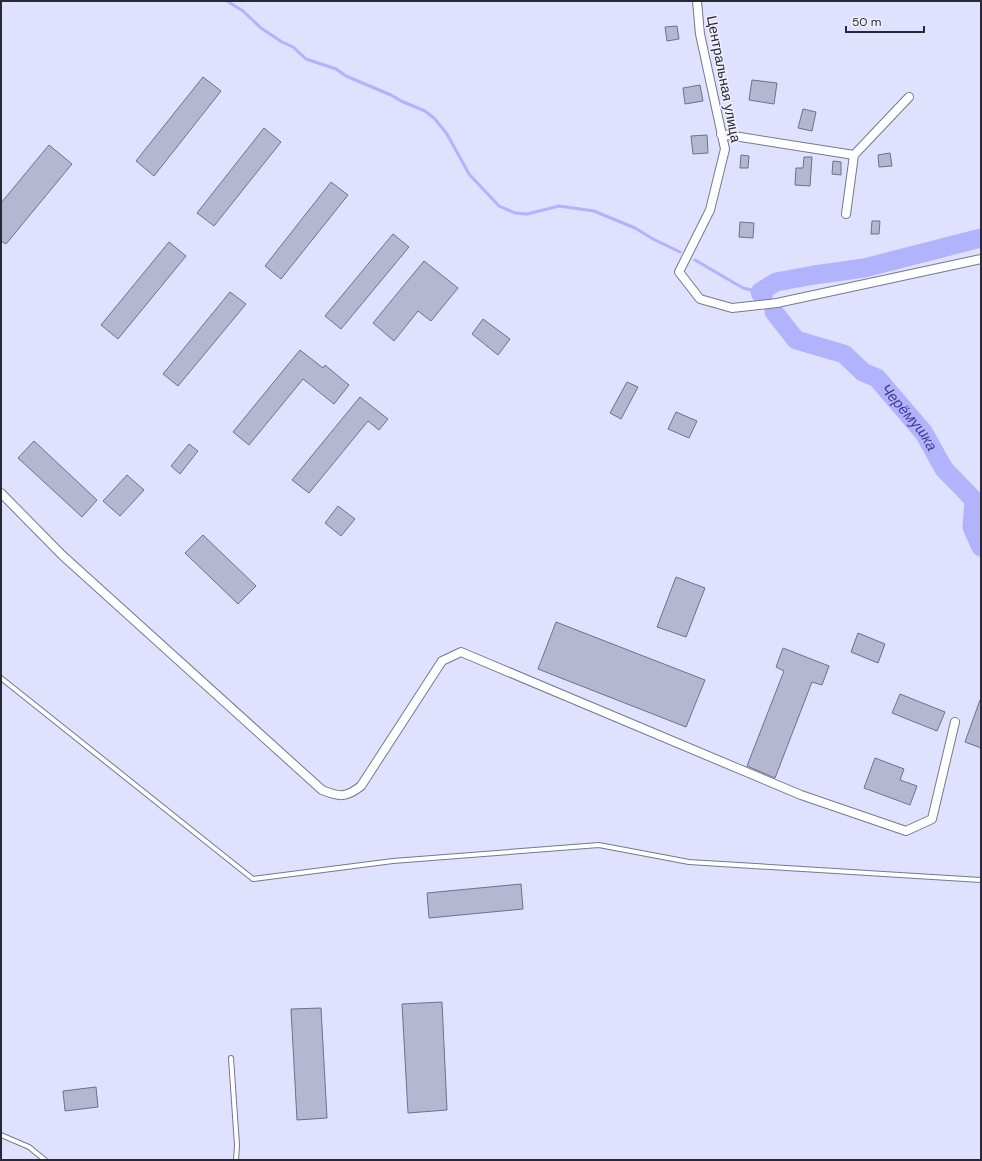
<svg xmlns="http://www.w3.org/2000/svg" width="982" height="1161" font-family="'DM Sans',sans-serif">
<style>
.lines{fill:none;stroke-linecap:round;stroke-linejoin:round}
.stream{stroke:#b1b3fd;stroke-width:3}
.river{stroke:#b1b3fd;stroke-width:19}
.building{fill:#b4b6d2;stroke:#6f708a}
.service-casing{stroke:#767891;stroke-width:6}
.minor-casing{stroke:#767891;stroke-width:10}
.service{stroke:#fff;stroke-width:4}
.minor{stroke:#fff;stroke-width:8}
.labels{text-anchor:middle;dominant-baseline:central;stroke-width:3;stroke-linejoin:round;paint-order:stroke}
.street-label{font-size:14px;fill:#282934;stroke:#eff0fc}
.water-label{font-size:15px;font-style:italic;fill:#433c90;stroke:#eff0fc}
</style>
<rect width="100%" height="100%" fill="#dfe1fe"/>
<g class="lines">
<path class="stream" d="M227,1L243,11L261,28L282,42L293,47L306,59L336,69L346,76L391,95L401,101L425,111L435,119L447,134L469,174L499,206L515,213L527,214L559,206L594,211L635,228L653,239L680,252
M695,260L743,288L760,292"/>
<g class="river">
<path d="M763,297L760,292L776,282L814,275L864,268L981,238"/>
<path id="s1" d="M774,312L796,340L844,354L863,372L877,378L924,433L944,469L974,500L972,527L981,547"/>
</g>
</g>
<path class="building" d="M677,26L679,39L667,41L665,27Z
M203,77L221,91L154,176L136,161Z
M752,80L777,83L774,104L749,100Z
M700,85L703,101L685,104L683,88Z
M803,109L816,112L812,131L798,128Z
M264,128L281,142L214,226L197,213Z
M707,135L708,153L693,154L691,136Z
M49,145L72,164L6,244L1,241V203Z
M890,153L892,166L879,167L878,155Z
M741,155L749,156L748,168H740Z
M804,157H812L810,186L795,185L796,168H803Z
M833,161L841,162V175L832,174Z
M331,182L348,195L281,279L265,266Z
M872,221H880L879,234H871Z
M740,222L754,223L753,238L739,237Z
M393,234L409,247L341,329L325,316Z
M169,242L186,256L118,339L101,325Z
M424,261L458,288L431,321L418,311L394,341L373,323Z
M230,292L246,304L178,386L163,374Z
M483,319L510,339L498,355L472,334Z
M300,350L323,368L325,365L349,385L334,404L303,379L249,445L233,432Z
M627,382L638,387L621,419L610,413Z
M360,397L388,419L379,430L368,421L309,493L292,480Z
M676,412L697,421L689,438L668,429Z
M34,441L97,500L82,517L18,458Z
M189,444L198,451L180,474L171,466Z
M127,475L144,490L120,516L103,501Z
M338,506L355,519L341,536L325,523Z
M203,535L256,586L238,604L185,553Z
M676,577L705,588L686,637L657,627Z
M556,622L705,680L686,727L538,669Z
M858,633L885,644L878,663L851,652Z
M783,648L829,666L822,685L812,682L775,778L747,766L784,671L776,667Z
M900,694L945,712L937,731L892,713Z
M980,700H981V748L965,742Z
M875,758L904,769L900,780L917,786L910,805L864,788Z
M521,884L523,909L429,918L427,893Z
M442,1002L447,1110L408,1113L402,1004Z
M321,1008L327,1118L297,1120L291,1009Z
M96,1087L98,1107L65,1111L63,1091Z"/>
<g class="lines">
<defs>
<path id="service" d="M1,678L253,879L393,861L599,845L689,862L981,880
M231,1058L237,1145L236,1160
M1,1135L29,1147L45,1160"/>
<path id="minor" d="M697,1L700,34L725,149L710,210L679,272L700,299L732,308L777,303L981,259
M721,134L854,155
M846,214L854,155L909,97
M1,493L62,555L322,790C339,797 346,798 361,786L442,661L461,652L801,795L906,831L932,819L955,722"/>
</defs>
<use href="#service" class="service-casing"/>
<use href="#minor" class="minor-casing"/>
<use href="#service" class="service"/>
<use href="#minor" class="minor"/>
</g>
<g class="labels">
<g class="street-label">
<text transform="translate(724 79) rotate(79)">Центральная улица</text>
</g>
<g class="water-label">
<text stroke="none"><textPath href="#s1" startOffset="178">Черёмушка</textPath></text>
</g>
</g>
<rect width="982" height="1161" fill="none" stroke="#282934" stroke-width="4"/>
<path d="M846 26v6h78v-6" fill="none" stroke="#282934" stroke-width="2"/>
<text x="852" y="26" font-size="12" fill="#282934" stroke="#eff0fc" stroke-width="3" paint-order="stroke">50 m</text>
</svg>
